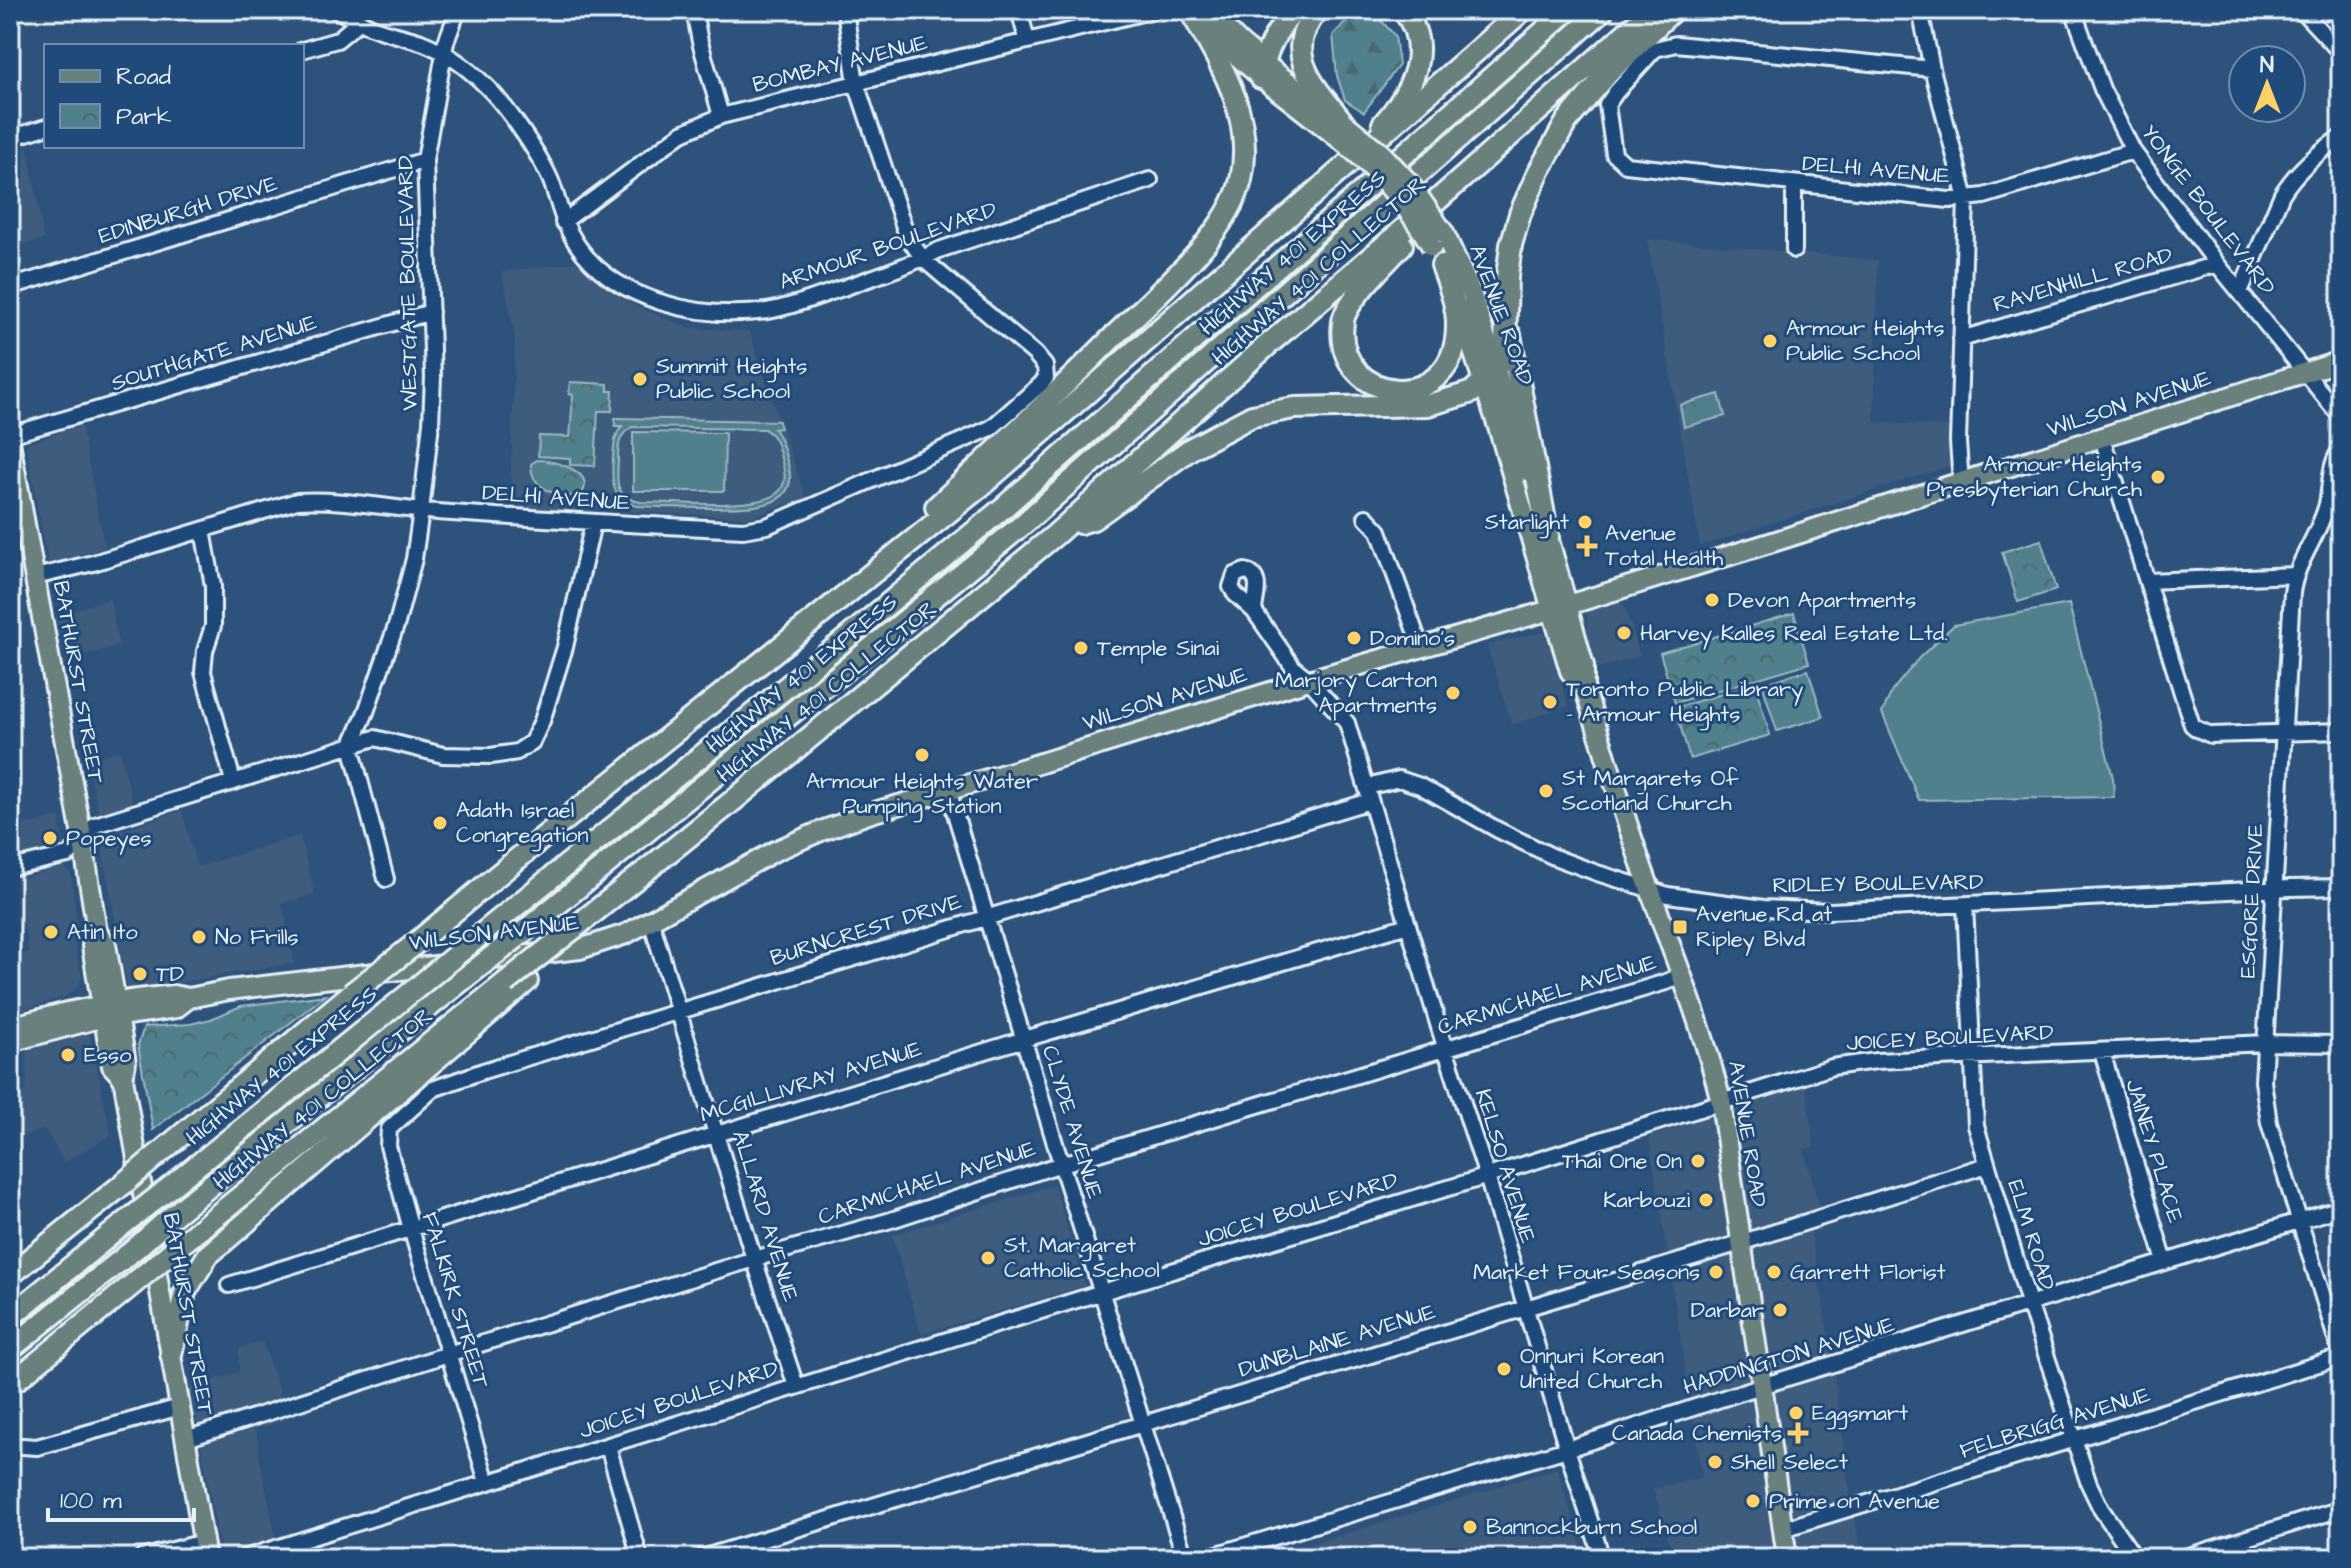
<svg xmlns="http://www.w3.org/2000/svg" width="2351" height="1568" font-family="'Architects Daughter',sans-serif">
<style>
.built{fill:#3e5c7e}
.grass{fill:#50808b;stroke:#9cb8c2;stroke-width:2;fill-rule:evenodd}
.forest{fill:url(#forest-firs);stroke:#9cb8c2;stroke-width:2}
.park{fill:url(#park-crowns);stroke:#9cb8c2;stroke-width:2}
.lines{fill:none;stroke-linecap:round;stroke-linejoin:round}
.minor-casing{stroke:#e8f1f8;stroke-width:20}
.major-casing{stroke:#e8f1f8;stroke-width:24}
.highway-casing{stroke:#e8f1f8;stroke-width:26}
.minor{stroke:#1f4a7a;stroke-width:14}
.major{stroke:#6a807c;stroke-width:18}
.highway{stroke:#6a807c;stroke-width:20}
.major-bridge-casing{stroke:#e8f1f8;stroke-width:24;stroke-linecap:butt}
.highway-bridge-casing{stroke:#e8f1f8;stroke-width:26;stroke-linecap:butt}
.major-bridge{stroke:#6a807c;stroke-width:18}
.highway-bridge{stroke:#6a807c;stroke-width:20}
.poi-dot{fill:#ffd166;stroke:#1f4a7a;stroke-width:3}
.labels{text-anchor:middle;dominant-baseline:central;stroke-width:6;stroke-linejoin:round;paint-order:stroke}
.street-label{font-size:22px;fill:#e8f1f8;stroke:#1f4a7a}
.poi-label{font-size:22px;fill:#e8f1f8;stroke:#1f4a7a;text-anchor:start}
</style>
<defs>
<pattern id="forest-firs" width="22" height="20" patternUnits="userSpaceOnUse" patternTransform="scale(2)"><rect width="22" height="20" fill="#50808b"/><path d="M5 1l3.5 6h-7zM16 11l3.5 6h-7z" fill="#4c676e"/></pattern>
<pattern id="park-crowns" width="20" height="18" patternUnits="userSpaceOnUse" patternTransform="scale(2)"><rect width="20" height="18" fill="#50808b"/><path d="M2 6a3 3 0 1 1 6 0M12 15a3 3 0 1 1 6 0" fill="none" stroke="#4c676e"/></pattern>
</defs>
<rect width="100%" height="100%" fill="#2d527c"/>
<filter id="ink" filterUnits="userSpaceOnUse"><feTurbulence type="fractalNoise" baseFrequency=".0125" numOctaves="2"/><feDisplacementMap in="SourceGraphic" scale="16" xChannelSelector="R" yChannelSelector="G"/><feConvolveMatrix kernelMatrix="1 2 1 2 8 2 1 2 1" color-interpolation-filters="sRGB"/></filter>
<g filter="url(#ink)">
<path class="built" d="M28,147L44,239L10,249V153Z
M1647,239L1878,260L1874,422L1950,427V466L1700,546Z
M576,262L611,292L637,307L690,328L749,331L806,498L750,517L510,507L515,338L502,272Z
M81,425L105,548L48,563L26,444Z
M110,599L119,646L65,660L56,615Z
M1623,600L1640,656L1598,669L1587,644V612Z
M1543,632L1549,640L1568,706L1512,725L1487,645Z
M120,751L133,803L99,814L86,760Z
M182,810L197,867L300,835L315,894L282,903L295,963L128,991L100,838Z
M59,817L64,847L24,856L10,837V828Z
M64,866L71,874L78,928L74,941L82,978L77,988L64,997L10,1014V958L29,952L16,880Z
M88,1025L111,1135L64,1162L45,1129L10,1141V1124L19,1092L26,1090L27,1042Z
M1806,1084L1814,1147L1804,1150L1820,1210L1808,1214L1834,1370L1851,1501L1862,1558H1674L1653,1489L1702,1477L1649,1137Z
M1054,1185L1085,1286L921,1334L892,1235Z
M262,1341L279,1390L285,1420L256,1429L259,1453L280,1558H222L190,1387L239,1372V1348Z
M1557,1468L1585,1558H1266L1465,1497Z"/>
<path class="grass" d="M615,418L779,421L780,428L774,429C782,439 784,451 788,464C802,512 743,507 713,508C687,508 662,507 637,506C611,500 611,480 613,458C614,445 614,436 622,426H615ZM632,427L764,429C778,436 779,452 783,466C786,477 786,487 776,494C756,510 670,502 641,502C616,498 616,484 618,462C618,446 618,435 632,427Z
M633,432L725,433L724,491H633Z
M2069,604L2113,778L2114,797L1919,800L1882,713L1892,691L1919,658L1954,625Z
M1808,670L1823,717L1777,731L1762,684Z"/>
<path class="forest" d="M1378,17L1395,36L1399,65L1364,112L1345,100L1337,76L1333,35L1347,20Z"/>
<path class="park" d="M570,382L608,384V391H613L612,411H598L595,466L570,465V458L538,456L539,436L570,437L573,395L569,394Z
M1719,394L1725,416L1684,427L1680,405Z
M537,460C553,460 600,472 580,496C559,498 531,490 531,464Z
M2041,540L2056,590L2018,602L2002,552Z
M1794,613L1809,663L1675,703L1660,653Z
M1755,684L1770,735L1690,759L1675,708Z
M326,995L153,1130L138,1045L144,1027L190,1024L211,1019L241,1006Z"/>
<g class="lines">
<defs>
<path id="minor" d="M336,10C349,16 361,23 374,28C390,34 406,37 421,42C445,51 468,68 486,86C507,106 540,155 551,181C560,205 561,220 576,243C615,302 702,320 767,311C793,307 818,296 843,288C876,276 909,266 939,250L1150,180
M694,10L700,42L721,116
M1019,10L1027,40
M1920,10L1932,69L1966,199L1958,442L1961,483
M2073,10L2102,89L2133,151L2217,264L2341,417
M2301,10L2341,53
M302,50L337,40L360,21
M1932,69L1676,44L1655,49L1616,92L1607,105L1614,154L1626,165L1949,200L1984,196L2133,151
M10,138L46,127
M1794,184V250
M563,222L682,133L721,116L1154,10
M10,287L425,160
M2240,292L2282,194C2297,170 2317,153 2341,137
M1961,339L2217,264
M10,435L431,312
M2102,438L2192,725L2197,729L2211,735L2341,731
M2341,449C2329,464 2331,485 2327,504C2319,536 2296,561 2292,593L2263,1081L2269,1123L2341,1355
M1366,517L1379,531L1421,648
M203,530L213,586V626L205,651L203,672L233,781
M1245,571C1264,577 1255,595 1254,611L1235,594L1231,587L1235,575Z
M35,577L93,563L297,501C343,498 391,509 437,512C539,519 641,525 743,530L767,526L991,428L1041,384L1046,378L1045,366L1035,354L923,259L907,236L856,83L845,10
M2147,581L2295,575
M1254,611L1293,667L1309,680L1347,723L1448,1057L1489,1183L1567,1449L1602,1558
M1367,787L1399,779L1420,786L1498,830L1554,857L1597,873L1668,895L1764,908L1830,911L2290,888L2341,887
M948,790L1064,1173L1185,1558
M10,868L68,855L83,842L95,825L375,738L443,755L491,756L517,752L532,742L542,721L565,647L593,523
M386,879L351,746L366,712L397,623L414,559L421,511L431,423L433,377L425,160L446,42L458,10
M1965,905L1976,1126L2029,1303L2089,1484L2101,1509L2135,1558
M651,921L754,1259L796,1386
M2102,1052L2165,1262
M10,1065V1079
M229,1285L1008,1044L1408,925
M186,1439L448,1354L754,1259L891,1220L1049,1168L1666,982L1682,975
M22,1446L37,1447L180,1407
M608,1446L640,1558
M487,1482L411,1229L388,1146L389,1129L433,1089L483,1071L1370,801
M1783,1529L2341,1357
M141,1558L204,1542
M244,1558L1112,1289L1475,1180L1832,1067L1876,1061L2266,1043L2341,1044
M701,1558L1740,1243L1987,1165
M1204,1558L1567,1449L1745,1391L2341,1208
M2182,1558L2341,1509"/>
<path id="major" d="M1202,10C1217,17 1228,32 1240,43C1268,68 1299,90 1330,112
M1202,25L1263,79L1332,133
M1444,233L1471,292L1528,471
M1459,308L1499,430L1570,671L1584,687
M10,442L83,842L97,932L106,944L126,1062L123,1078L206,1558
M1544,522L1584,666V687C1606,755 1626,825 1651,892C1676,962 1704,1029 1721,1102L1787,1558
M97,932L92,946L99,989L112,1066L123,1078
M10,1027L67,1012L130,1000L173,995L189,998L229,990L580,949L626,934L775,851L821,831L871,813L1028,767L1309,680L1568,605L1776,541L2341,361
M10,1042L92,1020L176,1008L189,998"/>
<path id="highway" d="M1318,10C1280,52 1314,86 1342,121
M1261,78C1265,51 1276,29 1295,10
M1383,124C1412,91 1434,48 1403,10
M1402,245C1387,262 1345,301 1343,322C1332,405 1458,419 1457,324C1457,304 1448,283 1442,265
M1510,335L1548,536
M936,507C997,450 1057,393 1116,334C1156,295 1228,235 1241,180C1255,116 1220,63 1190,10
M1080,523L1093,519L1192,448L1252,416L1294,408L1428,405L1463,395L1472,392L1496,369L1505,345L1507,277L1511,245L1520,214L1538,173L1567,121L1609,72L1673,10
M573,929L729,804L1055,535L1271,342L1424,212L1652,10
M516,938L1021,526L1603,10
M473,941L847,638L1003,508L1568,10
M410,948L540,840L981,486L1523,10
M155,1157L351,994
M164,1192L414,990
M164,1223L456,985
M169,1254L505,983
M10,1275L122,1185
M10,1317L121,1226
M10,1349L136,1248
M171,1354L185,1292L208,1255L527,981
M10,1385L139,1279"/>
</defs>
<use href="#minor" class="minor-casing"/>
<use href="#major" class="major-casing"/>
<use href="#highway" class="highway-casing"/>
<use href="#minor" class="minor"/>
<use href="#major" class="major"/>
<use href="#highway" class="highway"/>
<defs>
<path id="major-bridge" d="M1342,121L1382,154L1410,184L1444,233
M1332,133C1373,164 1406,203 1432,247"/>
<path id="highway-bridge" d="M505,983L573,929
M456,985L516,938
M414,990L473,941
M351,994L410,948
M122,1185L155,1157
M121,1226L164,1192
M136,1248L164,1223
M139,1279L169,1254"/>
</defs>
<use href="#major-bridge" class="major-bridge-casing"/>
<use href="#highway-bridge" class="highway-bridge-casing"/>
<use href="#major-bridge" class="major-bridge"/>
<use href="#highway-bridge" class="highway-bridge"/>
</g>
</g>
<g class="poi-dot">
<circle cx="1770" cy="341" r="8"/>
<circle cx="640" cy="379" r="8"/>
<circle cx="2158" cy="477" r="8"/>
<circle cx="1585" cy="522" r="8"/>
<path d="M1583 534h8v8h8v8h-8v8h-8v-8h-8v-8h8z"/>
<circle cx="1712" cy="600" r="8"/>
<circle cx="1624" cy="633" r="8"/>
<circle cx="1354" cy="638" r="8"/>
<circle cx="1081" cy="648" r="8"/>
<circle cx="1453" cy="693" r="8"/>
<circle cx="1550" cy="702" r="8"/>
<circle cx="922" cy="755" r="8"/>
<circle cx="1546" cy="791" r="8"/>
<circle cx="440" cy="823" r="8"/>
<circle cx="50" cy="838" r="8"/>
<rect x="1672" y="919" width="16" height="16" rx="4"/>
<circle cx="51" cy="932" r="8"/>
<circle cx="199" cy="937" r="8"/>
<circle cx="140" cy="974" r="8"/>
<circle cx="68" cy="1055" r="8"/>
<circle cx="1698" cy="1161" r="8"/>
<circle cx="1706" cy="1200" r="8"/>
<circle cx="988" cy="1258" r="8"/>
<circle cx="1716" cy="1272" r="8"/>
<circle cx="1774" cy="1272" r="8"/>
<circle cx="1780" cy="1310" r="8"/>
<circle cx="1504" cy="1369" r="8"/>
<circle cx="1796" cy="1413" r="8"/>
<path d="M1794 1421h8v8h8v8h-8v8h-8v-8h-8v-8h8z"/>
<circle cx="1715" cy="1462" r="8"/>
<circle cx="1753" cy="1501" r="8"/>
<circle cx="1470" cy="1527" r="8"/>
</g>
<g class="labels">
<g class="street-label">
<text transform="translate(840 64) rotate(-14)">BOMBAY AVENUE</text>
<text transform="translate(1876 170) rotate(5)">DELHI AVENUE</text>
<text transform="translate(188 210) rotate(-17)">EDINBURGH DRIVE</text>
<text transform="translate(2208 210) rotate(53)">YONGE BOULEVARD</text>
<text transform="translate(888 246) rotate(-19)">ARMOUR BOULEVARD</text>
<text transform="translate(1293 253) rotate(-41)">HIGHWAY 401 EXPRESS</text>
<text transform="translate(1319 271) rotate(-41)">HIGHWAY 401 COLLECTOR</text>
<text transform="translate(2083 280) rotate(-16)">RAVENHILL ROAD</text>
<text transform="translate(408 283) rotate(-91)">WESTGATE BOULEVARD</text>
<text transform="translate(1501 315) rotate(70)">AVENUE ROAD</text>
<text transform="translate(214 353) rotate(-17)">SOUTHGATE AVENUE</text>
<text transform="translate(2129 404) rotate(-18)">WILSON AVENUE</text>
<text transform="translate(556 498) rotate(4)">DELHI AVENUE</text>
<text transform="translate(802 674) rotate(-39)">HIGHWAY 401 EXPRESS</text>
<text transform="translate(78 682) rotate(80)">BATHURST STREET</text>
<text transform="translate(827 692) rotate(-39)">HIGHWAY 401 COLLECTOR</text>
<text transform="translate(1165 699) rotate(-17)">WILSON AVENUE</text>
<text transform="translate(1878 884) rotate(-1)">RIDLEY BOULEVARD</text>
<text transform="translate(2252 901) rotate(-87)">ESGORE DRIVE</text>
<text transform="translate(866 930) rotate(-17)">BURNCREST DRIVE</text>
<text transform="translate(494 933) rotate(-7)">WILSON AVENUE</text>
<text transform="translate(1547 995) rotate(-17)">CARMICHAEL AVENUE</text>
<text transform="translate(1950 1038) rotate(-3)">JOICEY BOULEVARD</text>
<text transform="translate(282 1066) rotate(-39)">HIGHWAY 401 EXPRESS</text>
<text transform="translate(811 1082) rotate(-17)">MCGILLIVRAY AVENUE</text>
<text transform="translate(323 1099) rotate(-39)">HIGHWAY 401 COLLECTOR</text>
<text transform="translate(1072 1122) rotate(73)">CLYDE AVENUE</text>
<text transform="translate(1747 1134) rotate(81)">AVENUE ROAD</text>
<text transform="translate(2154 1151) rotate(73)">JAINEY PLACE</text>
<text transform="translate(1505 1166) rotate(73)">KELSO AVENUE</text>
<text transform="translate(927 1183) rotate(-18)">CARMICHAEL AVENUE</text>
<text transform="translate(1298 1210) rotate(-17)">JOICEY BOULEVARD</text>
<text transform="translate(765 1216) rotate(73)">ALLARD AVENUE</text>
<text transform="translate(2031 1235) rotate(73)">ELM ROAD</text>
<text transform="translate(455 1300) rotate(73)">FALKIRK STREET</text>
<text transform="translate(188 1314) rotate(80)">BATHURST STREET</text>
<text transform="translate(1337 1341) rotate(-17)">DUNBLAINE AVENUE</text>
<text transform="translate(1789 1356) rotate(-17)">HADDINGTON AVENUE</text>
<text transform="translate(679 1400) rotate(-18)">JOICEY BOULEVARD</text>
<text transform="translate(2055 1423) rotate(-17)">FELBRIGG AVENUE</text>
</g>
<g class="poi-label">
<text x="1786" y="328">Armour Heights<tspan x="1786" dy="25">Public School</tspan></text>
<text x="656" y="366">Summit Heights<tspan x="656" dy="25">Public School</tspan></text>
<text x="2142" y="464" text-anchor="end">Armour Heights<tspan x="2142" dy="25">Presbyterian Church</tspan></text>
<text x="1569" y="522" text-anchor="end">Starlight</text>
<text x="1605" y="533">Avenue<tspan x="1605" dy="25">Total Health</tspan></text>
<text x="1728" y="600">Devon Apartments</text>
<text x="1640" y="633">Harvey Kalles Real Estate Ltd.</text>
<text x="1370" y="638">Domino's</text>
<text x="1097" y="648">Temple Sinai</text>
<text x="1437" y="680" text-anchor="end">Marjory Carton<tspan x="1437" dy="25">Apartments</tspan></text>
<text x="1566" y="689">Toronto Public Library<tspan x="1566" dy="25">- Armour Heights</tspan></text>
<text x="1562" y="778">St Margarets Of<tspan x="1562" dy="25">Scotland Church</tspan></text>
<text x="922" y="781" text-anchor="middle">Armour Heights Water<tspan x="922" dy="25">Pumping Station</tspan></text>
<text x="456" y="810">Adath Israel<tspan x="456" dy="25">Congregation</tspan></text>
<text x="66" y="838">Popeyes</text>
<text x="1696" y="914">Avenue Rd at<tspan x="1696" dy="25">Ripley Blvd</tspan></text>
<text x="67" y="932">Atin Ito</text>
<text x="215" y="937">No Frills</text>
<text x="156" y="974">TD</text>
<text x="84" y="1055">Esso</text>
<text x="1682" y="1161" text-anchor="end">Thai One On</text>
<text x="1690" y="1200" text-anchor="end">Karbouzi</text>
<text x="1004" y="1245">St. Margaret<tspan x="1004" dy="25">Catholic School</tspan></text>
<text x="1700" y="1272" text-anchor="end">Market Four Seasons</text>
<text x="1790" y="1272">Garrett Florist</text>
<text x="1764" y="1310" text-anchor="end">Darbar</text>
<text x="1520" y="1356">Onnuri Korean<tspan x="1520" dy="25">United Church</tspan></text>
<text x="1812" y="1413">Eggsmart</text>
<text x="1782" y="1433" text-anchor="end">Canada Chemists</text>
<text x="1731" y="1462">Shell Select</text>
<text x="1769" y="1501">Prime on Avenue</text>
<text x="1486" y="1527">Bannockburn School</text>
</g>
</g>
<rect width="2351" height="1568" fill="none" stroke="#1f4a7a" stroke-width="40"/>
<rect x="20" y="20" width="2311" height="1528" fill="none" stroke="#e8f1f8" stroke-width="3" filter="url(#ink)"/>
<rect x="44" y="44" width="260" height="104" fill="#1f4a7a" stroke="#6f8dac" stroke-width="2"/>
<rect x="60" y="70" width="40" height="12" fill="#6a807c" stroke="#6f8dac" stroke-width="2"/>
<text x="116" y="84" font-size="24" fill="#e8f1f8">Road</text>
<rect x="60" y="104" width="40" height="24" fill="url(#park-crowns)" stroke="#6f8dac" stroke-width="2"/>
<text x="116" y="124" font-size="24" fill="#e8f1f8">Park</text>
<g transform="translate(2267 84)"><circle r="38" fill="#1f4a7a" stroke="#6f8dac" stroke-width="2"/>
<path d="M0-6L14 30L0 20L-14 30Z" fill="#ffd166"/>
<text y="-12" font-size="22" font-weight="bold" text-anchor="middle" fill="#e8f1f8">N</text>
</g>
<path d="M48 1508v12h146v-12" fill="none" stroke="#e8f1f8" stroke-width="4"/>
<text x="60" y="1508" font-size="24" fill="#e8f1f8" stroke="#1f4a7a" stroke-width="6" paint-order="stroke">100 m</text>
</svg>
